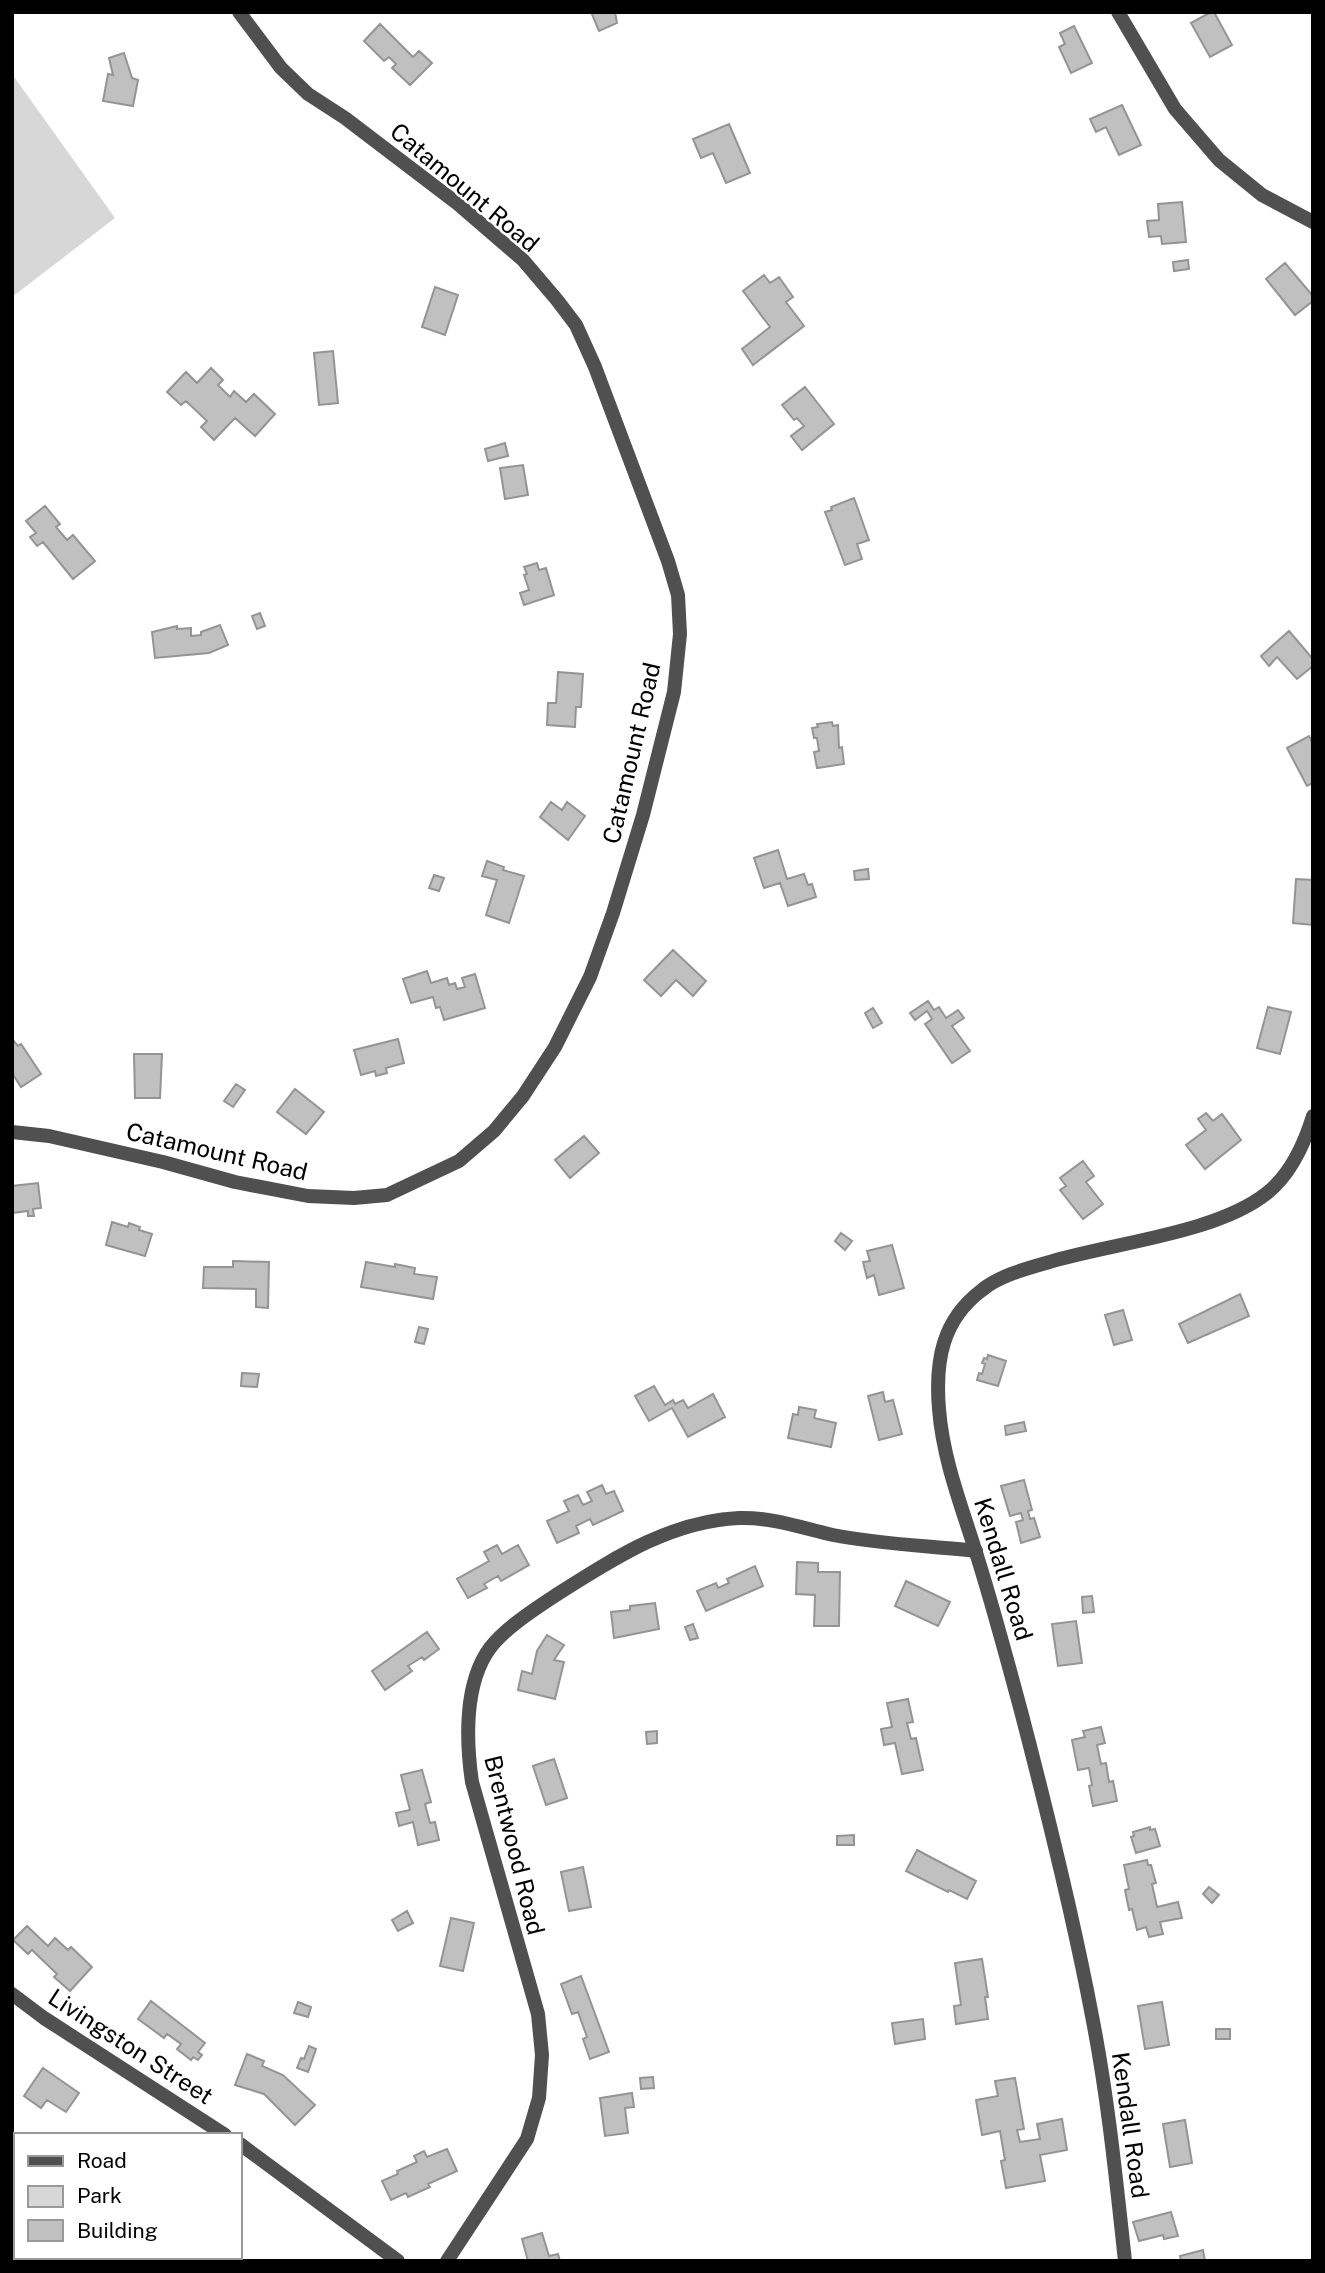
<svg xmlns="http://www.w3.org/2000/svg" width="1325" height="2273" font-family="'Public Sans',sans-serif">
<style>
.green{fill:#d7d7d7}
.building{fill:#c0c0c0;stroke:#949494;stroke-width:2}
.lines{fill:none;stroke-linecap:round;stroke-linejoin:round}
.minor{stroke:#505050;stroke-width:14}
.tertiary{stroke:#505050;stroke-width:14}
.labels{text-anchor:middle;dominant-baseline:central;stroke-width:5;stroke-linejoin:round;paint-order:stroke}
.street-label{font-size:24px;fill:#000;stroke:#fff}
</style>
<rect width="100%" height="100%" fill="#fff"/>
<path class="green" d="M12,74L115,218L12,297Z"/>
<path class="building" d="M591,12H615L617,23L599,31Z
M1211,12H1214L1232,45L1210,57L1191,23Z
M380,24L413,57L419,51L432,63L410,85L392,68L396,64L389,57L384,61L364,41Z
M1074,26L1092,63L1071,73L1059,47L1065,44L1060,33Z
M124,53L132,78L138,80L133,106L103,101L108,74L113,75L109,58Z
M1122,105L1141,145L1119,155L1106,127L1096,132L1090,119Z
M729,124L750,173L726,183L713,153L701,158L693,139Z
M1182,202L1186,242L1162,244L1161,236L1149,237L1147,221L1159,220L1158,204Z
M1188,260L1189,269L1174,271L1173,262Z
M1285,263L1313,296V301L1295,315L1266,279Z
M764,275L770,283L779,277L793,297L786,302L804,326L753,365L742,349L770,327L743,291Z
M435,287L458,295L445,335L422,327Z
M333,351L338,403L319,405L314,353Z
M211,368L223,380L218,385L230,397L234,391L246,402L254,394L275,414L255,436L235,418L214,440L201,427L207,421L186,401L181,405L167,392L186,372L197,383Z
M805,387L834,424L802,450L791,436L804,426L797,418L794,420L782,405Z
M505,443L508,456L488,461L485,449Z
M523,465L528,495L505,499L500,468Z
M854,498L869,540L857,544L862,559L845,565L825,512L832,510L831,507Z
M45,506L60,524L56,527L67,540L73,535L95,561L73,579L43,542L37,546L30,537L36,533L26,521Z
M537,563L539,570L546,568L554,595L524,605L520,593L529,590L524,575L527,574L524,567Z
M260,613L265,626L257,629L252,616Z
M220,625L228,645L209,653L155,658L152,632L177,626V629L191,628V636L201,635V632Z
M1289,631L1313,659V666L1297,679L1277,657L1269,666L1261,656Z
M558,672L583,674L581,707H576L575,727L547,725L548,703H556Z
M832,722L833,726L838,725L839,748L842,747L844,764L817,768L814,752L819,751L817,738H814L812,728L818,727L817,724Z
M1309,736L1313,744V783L1307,786L1287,748Z
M551,802L562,810L567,802L585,816L568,840L540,817Z
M778,850L787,879L804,874L808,885L812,884L816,897L788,906L780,883L764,888L754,858Z
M487,861L504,867L503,870L524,876L509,923L486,915L497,880L482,876Z
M868,869L869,879L855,880L854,871Z
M434,875L444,878L439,891L429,888Z
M1296,879L1313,880V925L1293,923Z
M673,950L706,981L693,996L676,980L661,996L644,980Z
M427,971L431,983L447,978L449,985L455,983L457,989L465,987L462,978L475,974L485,1008L444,1020L440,1007L436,1008L433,997L411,1003L403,979Z
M928,1001L934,1010L939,1007L946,1018L958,1010L964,1018L952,1026L970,1051L952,1063L925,1024L932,1019L927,1011L915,1020L910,1013Z
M1268,1007L1291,1012L1280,1054L1257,1048Z
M873,1008L882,1023L873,1028L865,1013Z
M12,1039L18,1046L21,1044L41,1074L21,1087L12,1073Z
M398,1039L404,1063L386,1068L387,1073L376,1076L375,1071L361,1075L354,1050Z
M134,1054H162L160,1098H135Z
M236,1084L245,1090L233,1107L224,1101Z
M295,1089L324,1112L306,1134L277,1112Z
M1206,1113L1213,1121L1222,1114L1241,1140L1205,1169L1186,1145L1206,1130L1198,1119Z
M584,1136L599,1153L570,1178L555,1160Z
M1083,1161L1094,1176L1086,1182L1103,1204L1083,1219L1060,1190L1066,1186L1060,1178Z
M38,1183L41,1208L33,1209L34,1216H28V1211L12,1213V1186Z
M112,1222L128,1227L129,1223L140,1227L139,1230L152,1234L145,1256L106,1245Z
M841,1233L852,1241L845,1250L835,1241Z
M892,1245L904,1288L879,1295L874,1275L867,1278L863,1262L870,1261L867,1251Z
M233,1261L269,1262L268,1308L256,1307V1289L203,1288L204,1267H233Z
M366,1262L395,1267V1264L415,1268L414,1274L437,1277L433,1299L361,1287Z
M1240,1294L1249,1316L1188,1343L1179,1324Z
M1123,1310L1132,1340L1114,1345L1105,1315Z
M419,1327L428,1329L424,1344L415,1342Z
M988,1355L1006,1361L998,1386L977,1380L979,1373L982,1374L985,1364L982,1363L984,1358L987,1359Z
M242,1373L259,1374L257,1387L241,1386Z
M654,1386L665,1405L673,1400L675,1404L683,1400L688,1408L713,1394L725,1417L688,1437L672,1408L649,1421L635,1396Z
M883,1392L885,1402L893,1400L902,1434L879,1440L868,1396Z
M799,1407L816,1410L814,1418L836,1423L831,1447L788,1438L793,1414L798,1415Z
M1024,1422L1026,1431L1006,1435L1005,1426Z
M1024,1480L1032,1510L1028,1511L1030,1519L1034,1518L1040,1537L1021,1543L1016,1522L1023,1520L1021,1513L1010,1516L1001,1486Z
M602,1485L606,1494L614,1491L623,1511L593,1525L590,1519L576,1526L579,1533L557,1543L547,1521L569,1511L564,1501L578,1495L583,1505L592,1501L587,1492Z
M497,1545L502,1554L518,1545L529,1565L501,1581L498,1576L484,1584L487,1588L468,1598L457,1579L489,1561L484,1552Z
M797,1562L818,1563V1572H840L839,1626H814L815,1595L796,1594Z
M755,1566L763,1586L706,1611L697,1591L716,1583L718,1588L729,1583L727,1579Z
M906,1581L950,1602L938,1626L895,1606Z
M1092,1596L1094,1612L1083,1613L1082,1597Z
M655,1603L659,1629L614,1638L611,1612L630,1610V1606Z
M1076,1621L1082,1663L1058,1666L1052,1624Z
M693,1624L698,1638L690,1640L685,1627Z
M427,1632L439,1649L424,1660L422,1657L408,1666L412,1671L385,1690L372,1671Z
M547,1635L564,1645L554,1660L564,1662L555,1699L518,1690L522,1671L532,1674L537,1651Z
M908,1699L913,1722L907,1723L911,1739L916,1738L923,1770L902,1774L895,1743L884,1745L881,1729L892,1727L887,1703Z
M1101,1727L1105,1743L1097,1745L1101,1764L1106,1763L1109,1782L1113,1781L1117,1801L1093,1806L1089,1786L1092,1785L1089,1768L1078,1770L1072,1740L1085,1737L1083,1731Z
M657,1731V1743L647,1744L646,1732Z
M554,1759L567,1798L546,1805L533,1766Z
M422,1770L431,1802L425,1804L430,1823L435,1822L439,1840L418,1845L413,1822L399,1826L396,1813L410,1810L401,1775Z
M1150,1827V1830L1155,1829L1160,1846L1136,1853L1131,1837L1134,1836L1133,1832Z
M854,1835V1845H837V1836Z
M917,1850L976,1881L967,1899L949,1890L948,1892L906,1871Z
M1147,1860L1148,1865H1151L1156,1883L1152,1884L1157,1907L1178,1902L1182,1918L1160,1922L1163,1934L1149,1937L1146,1927L1137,1930L1132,1909L1129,1910L1125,1890L1129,1889L1124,1865Z
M583,1867L591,1907L569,1911L561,1872Z
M1209,1887L1219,1895L1212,1903L1203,1894Z
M407,1911L413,1923L398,1931L392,1920Z
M451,1918L474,1923L463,1971L440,1966Z
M27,1926L48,1946L55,1938L68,1950L71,1947L92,1967L70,1991L54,1977L57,1974L32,1950L28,1954L13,1940Z
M982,1959L988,1997H985L988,2019L956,2024L954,2006L961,2005L955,1963Z
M581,1976L609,2052L590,2059L583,2039L587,2037L578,2012L572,2014L561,1984Z
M151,2001L205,2043L198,2052L202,2055L198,2060L193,2057L191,2060L177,2049L181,2044L167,2034L164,2038L138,2019Z
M298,2002L311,2007L308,2017L294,2013Z
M1162,2002L1169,2045L1145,2049L1138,2006Z
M923,2019L925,2039L895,2044L892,2023Z
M1216,2029H1230V2039H1216Z
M309,2046L316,2049L308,2072L297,2068L301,2058L304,2059Z
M247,2054L264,2061L262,2066L283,2075L315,2105L295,2125L264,2094L235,2085Z
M43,2068L79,2093L66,2112L47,2100L41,2108L24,2096Z
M653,2077L654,2088L641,2089L640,2078Z
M1015,2078L1024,2129L1017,2130L1020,2142L1040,2139L1037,2124L1062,2119L1067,2150L1040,2155L1045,2181L1006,2188L1001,2161L1005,2160L1000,2131L982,2135L976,2100L998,2096L995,2081Z
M632,2093L634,2107L625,2108L628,2133L605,2136L600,2098Z
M1185,2120L1192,2163L1170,2167L1163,2124Z
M447,2149L457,2171L428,2184L430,2187L408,2197L406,2193L391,2200L382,2181L398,2174L397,2171L417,2162L414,2156L424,2151L427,2157Z
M1171,2212L1178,2236L1164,2239L1163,2235L1139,2241L1133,2222Z
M542,2233L549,2256L558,2254L560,2261H528L522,2239Z
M1203,2250L1205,2261H1181L1180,2256Z"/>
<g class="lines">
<path class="minor" d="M1118,12L1175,109L1219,160L1262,195L1313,222
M12,1132L49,1136L163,1162L235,1182L308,1196L354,1198L387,1195L459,1161L494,1131L523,1096L555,1047L590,977L613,913L643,815L674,692L680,634L678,595L668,561L595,367L576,325L557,300L523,260L458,204L345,118L308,94L281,68L239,12
M447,2261L527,2139L539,2098L542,2055L538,2014L472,1782C466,1741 464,1683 490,1648C505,1628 535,1609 556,1595C613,1559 670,1521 739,1518C772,1517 802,1528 833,1535C878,1544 930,1546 976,1551"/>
<path class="tertiary" d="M12,1994L44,2018L225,2135
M240,2144L398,2261
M1125,2261C1116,2179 1108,2097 1092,2016C1073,1915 1048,1815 1022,1715C1008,1663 994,1610 978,1559C963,1510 943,1461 939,1409C935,1361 942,1320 982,1290C999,1276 1025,1269 1046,1263C1110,1243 1216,1234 1267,1193C1291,1174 1304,1145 1313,1116"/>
</g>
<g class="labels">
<g class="street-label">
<text transform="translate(465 187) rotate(40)">Catamount Road</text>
<text transform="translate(631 753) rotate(-77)">Catamount Road</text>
<text transform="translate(217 1151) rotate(13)">Catamount Road</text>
<text transform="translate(1004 1569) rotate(73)">Kendall Road</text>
<text transform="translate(515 1845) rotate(76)">Brentwood Road</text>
<text transform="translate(131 2046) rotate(33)">Livingston Street</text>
<text transform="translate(1131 2125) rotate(82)">Kendall Road</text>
</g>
</g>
<rect width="1325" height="2273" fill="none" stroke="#000000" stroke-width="28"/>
<rect x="14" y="2133" width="228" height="126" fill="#ffffff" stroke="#999999" stroke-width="2"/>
<rect x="28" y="2156" width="35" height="10" fill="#505050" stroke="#999999" stroke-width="2"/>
<text x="77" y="2168" font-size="21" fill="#000000">Road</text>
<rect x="28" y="2186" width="35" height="21" fill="#d7d7d7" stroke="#999999" stroke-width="2"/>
<text x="77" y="2203" font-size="21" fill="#000000">Park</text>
<rect x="28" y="2220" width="35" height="21" fill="#c0c0c0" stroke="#999999" stroke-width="2"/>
<text x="77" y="2238" font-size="21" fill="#000000">Building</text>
</svg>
